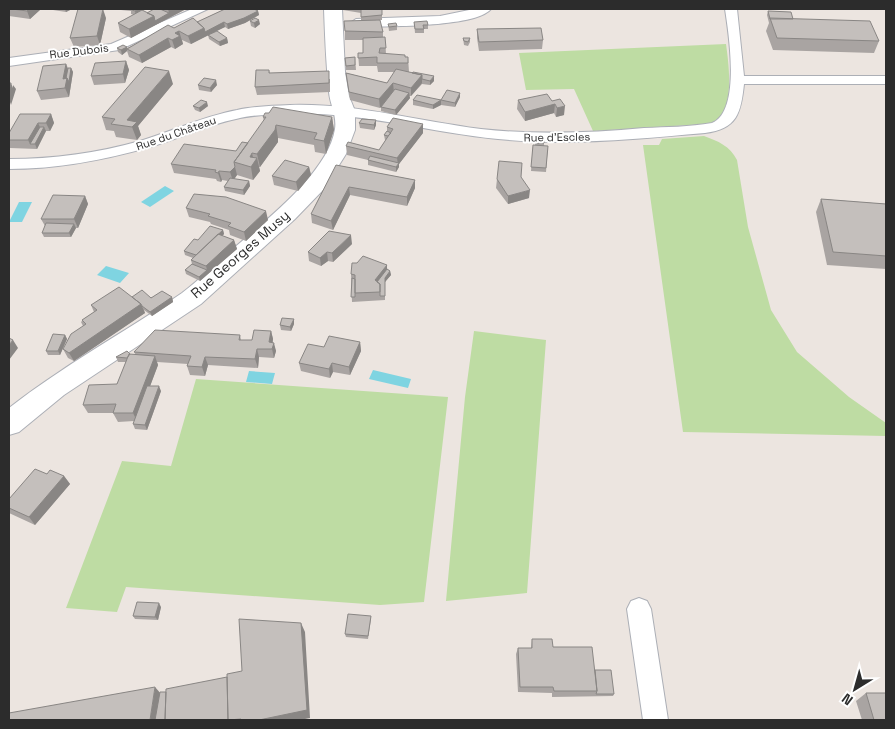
<svg xmlns="http://www.w3.org/2000/svg" width="895" height="729" font-family="'Space Grotesk',sans-serif">
<style>
.green{fill:#bedca3}
.water{fill:#7fd4e1}
.lines{fill:none;stroke-linecap:round;stroke-linejoin:round}
.street-casing{stroke:#acafb6;stroke-width:2}
.secondary-casing{stroke:#acafb6;stroke-width:2}
.street{fill:#fff;fill-rule:evenodd}
.secondary{fill:#fff;fill-rule:evenodd}
.wall{fill:#a9a4a2}
.shaded-wall{fill:#898684}
.building{fill:#c4bfbc;stroke:#898684}
.labels{text-anchor:middle;dominant-baseline:central;stroke-width:4;stroke-linejoin:round;paint-order:stroke}
.far-street-label{font-size:11px;fill:#2c2c2c;stroke:#fff}
.street-label{font-size:14px;fill:#2c2c2c;stroke:#fff}
</style>
<rect width="100%" height="100%" fill="#ece5e0"/>
<path class="green" d="M726,44C729,66 737,120 706,124L593,131L574,89L526,90L519,53Z
M704,136C718,141 730,146 737,160L748,227L771,310L797,352L849,397L886,423V436L683,432L643,145H659L662,139Z
M474,331L546,340L527,593L446,601L465,397Z
M196,379L448,397L424,602L380,605L126,587L117,612L66,608L122,461L171,466Z"/>
<path class="water" d="M165,186L174,191L150,207L141,202Z
M19,202H32L22,222H9Z
M106,266L129,273L120,283L97,275Z
M373,370L411,379L408,388L369,379Z
M249,371L275,373L272,384L246,382Z"/>
<g class="lines">
<defs>
<path id="street" d="M192,9H208L119,50L9,66V58L111,44Z
M474,9H491C475,28 383,26 356,27L350,23L356,19L440,16Z
M725,9H737L744,76H886V84H744C741,113 737,129 705,133C637,139 567,146 498,139C425,132 355,110 281,114C266,115 251,115 236,119C207,125 179,139 150,147C104,160 57,169 9,169V159C54,159 97,153 140,141C173,131 204,116 237,110C254,106 272,106 290,105C355,103 417,121 481,129C536,135 590,133 644,128C666,127 690,127 712,123C741,111 729,35 725,9Z
M639,598L647,601L651,609L668,720H643L627,609L631,601Z"/>
<path id="secondary" d="M324,9H342L345,72L349,96L355,111V130L346,154L324,189L295,219L201,304L64,395L19,432L9,435V408C64,365 125,332 182,293C198,281 213,266 228,253C261,224 328,174 335,129C337,115 330,105 329,92C326,65 325,37 324,9Z"/>
</defs>
<use href="#street" class="street-casing"/>
<use href="#secondary" class="secondary-casing"/>
<use href="#street" class="street"/>
<use href="#secondary" class="secondary"/>
</g>
<path class="wall" d="M9,9H41L30,19L9,16Z
M52,9H72L66,12L53,10Z
M121,9H145L142,11L147,13L154,9H186L131,38L120,32L118,23L134,15L131,14V11L121,10Z
M223,9H260L257,10L258,11L259,15L245,23L228,29L225,27L213,32L227,38L228,43L220,46L209,39L208,35L191,44L182,40L183,44L175,49L171,47L142,63L129,57L127,51L122,55L118,52L117,48H127L174,28L197,22L223,10Z
M343,9H382V20H376L383,32V37H385L386,54L408,57L409,72L434,81L430,85L422,84L411,96H409L410,98L396,115L381,111V107L380,108L350,100L346,73L387,83L395,72H378L377,66H359L358,53H363V40H345V31L361,20V13L343,10Z
M601,9H659L601,10Z
M768,11L793,19L879,41L874,53L773,50L766,31L769,23L767,15Z
M106,18L100,45L74,47L70,38Z
M250,21L260,24L255,28L251,26Z
M414,22L428,25V29H424V33H415Z
M388,24L397,26V30L389,31Z
M477,29L543,40L542,49L479,51L477,38Z
M463,38H470V42L468,46L464,45Z
M355,57L356,70H346L345,58Z
M126,61L129,70L125,83L94,85L91,76Z
M66,64L68,68H71L73,72L69,97L41,100L37,91Z
M269,70L270,73L330,79V92L257,95L255,87Z
M173,84L138,126L141,135L137,140L116,137L114,131L106,130L102,117Z
M198,85H217L211,92L199,90Z
M460,97L455,107L441,105L433,109L413,105V100H441Z
M518,100L552,101L564,115L556,117L554,113L525,121L517,109Z
M193,106H208L200,112L195,110Z
M51,114L54,123L50,131H46L37,149L10,148L9,147V133Z
M263,117H332L334,130L326,154L315,152L314,145L278,138V142L260,167H259L260,171L253,180L237,175L234,179L249,181L250,186L244,195L225,191L224,187L228,181L222,180L221,182L217,181L216,179L174,173L171,164L236,151L248,143L264,121Z
M376,120V125L374,130L360,128L359,123Z
M423,124V133L399,164V167L396,172L368,165V160L347,155L346,146L379,150L386,140H385L384,135L387,131V127Z
M536,140H544V146H548L546,172L531,171L533,145H535Z
M336,165L415,180V188L407,206L350,195L333,230L312,223L311,214Z
M309,167L311,175L298,191L274,185L272,176Z
M497,179L529,198L508,204L496,188Z
M85,196L88,204L78,228H76L71,237H44L42,233L45,226L41,219Z
M821,199L886,204V269L827,265L816,212Z
M186,208L268,220L246,241L230,235L229,230L211,224L210,222L189,217Z
M223,230L224,234L222,236L234,240L237,249L200,281L186,274L185,270L192,264L191,260L193,258L185,255L184,251L198,240Z
M352,244L333,262L328,261L321,266L309,261L308,252Z
M387,265V269L390,271L391,275L385,282V300L352,302L351,274Z
M132,297H172L173,302L152,316L144,310L145,313L74,361L68,358L63,349L83,326L81,322L82,321V320L94,312L91,305Z
M294,319V324L291,331L281,330L280,325Z
M271,331L273,339V343L276,351L274,358L259,357L258,368L208,365L205,376L190,375L187,366L188,364L157,362L158,365L150,386L161,391L147,430L135,429L133,424L134,421L118,422L113,413H88L83,405L117,384L126,362H118L116,357L130,354L131,355H136L134,352L240,335L241,340H252Z
M65,335L67,339L60,355H48L46,351Z
M360,342L361,351L350,375L333,372L330,378L301,371L299,363L324,347Z
M47,474L64,476L70,484L35,525L9,513V499Z
M161,607L158,620L135,619L133,616Z
M371,616V619L368,639L346,637L345,634Z
M532,639L553,647L595,670L614,694L613,696L552,697V693L518,692L516,654L518,648H531Z
M866,693L886,720H862L856,701Z"/>
<path class="shaded-wall" d="M29,9H41L30,19L27,11Z
M65,9H72L66,12Z
M103,9L106,18L100,45L97,36Z
M138,9H145L136,16L135,11Z
M168,9H186L131,38L129,29L154,16L169,13Z
M258,11L259,15L245,23L228,29L227,24Z
M259,20L260,24L255,28L254,23Z
M224,22L225,27L191,44L188,36L204,28Z
M179,31L183,44L175,49L172,40L175,33Z
M168,38L171,47L142,63L139,55Z
M227,38L228,43L220,46L219,42Z
M127,47V51L122,55L121,50Z
M126,61L129,70L125,83L123,74Z
M66,64L69,73L71,68L73,72L69,97L65,88L63,79Z
M169,71L173,84L138,126L141,135L137,140L132,127L127,120Z
M422,75V83L411,96V88Z
M434,76V81L430,85V81Z
M216,80L217,85L211,92L210,88Z
M11,83L13,88V85L16,89L11,105L9,99V91Z
M393,83L394,92L380,108L379,99Z
M409,93L410,98L396,115L395,110Z
M460,93V97L455,107V103Z
M441,100V105L433,109V105Z
M207,102L208,106L200,112L199,108Z
M555,104L554,113L525,121V112Z
M565,106L564,115L556,117L557,108Z
M51,114L54,123L50,131L46,123Z
M332,117L334,130L326,154L324,141Z
M376,120V125L374,130V125Z
M38,123L42,131L44,127L46,131L37,149L35,144H30L28,140Z
M423,124V133L399,164V167L396,172V167L398,165L397,158Z
M276,125L278,138V142L260,167L257,154Z
M252,153L254,162L257,158L260,171L253,180L251,167L250,157Z
M235,167L237,175L233,181L230,172Z
M309,167L311,175L298,191L296,182Z
M219,171L222,180L221,182L218,173Z
M415,180V188L407,206V197Z
M249,181L250,186L244,195L243,190Z
M349,187L350,195L333,230L331,221Z
M530,190L529,198L508,204V196Z
M85,196L88,204L78,228L74,219Z
M266,211L268,220L246,241L244,232Z
M74,224L76,228L71,237L69,233Z
M223,230L224,234L199,260L198,255Z
M351,235L352,244L333,262L332,253Z
M234,240L237,249L208,274L206,266Z
M327,252L328,261L321,266L320,258Z
M387,265V274L378,286L375,280Z
M207,270L208,274L200,281L199,277Z
M390,271L391,275L385,282V300V278Z
M172,297L173,302L152,316L150,312Z
M141,304L145,313L74,361L69,353Z
M294,319V324L291,331L290,327Z
M271,331L273,339L271,349L269,342Z
M65,335L67,339L60,355L58,351Z
M13,340L18,348L9,360V345Z
M360,342L361,351L350,375L349,367Z
M274,343L276,351L274,358L272,349Z
M257,349L259,357L258,368L255,359Z
M155,356L158,365L137,421L133,413Z
M205,357L208,365L205,376L202,367Z
M332,363L333,372L330,378L329,369Z
M159,386L161,391L147,430L145,425Z
M64,476L70,484L35,525L29,517Z
M159,603L161,607L158,620L155,617Z
M301,623L305,632L310,718L300,720H259Z
M155,687L162,695L158,720H150Z"/>
<path class="building" d="M12,9H29L27,11Z
M78,9H103L97,36L70,38Z
M130,9H138L135,11Z
M154,9H160L169,13L155,21L154,16L147,13Z
M225,9H254L258,11L244,18L227,24L224,22L205,32L204,28L197,22Z
M361,9H382V15L361,17Z
M142,10L154,16L129,29L118,23Z
M768,11L791,12L793,19H770Z
M193,18L204,28L188,36L179,31L175,33L180,36L172,40L168,38L139,55L127,49L168,25L174,28Z
M255,18L259,20L254,23L250,21Z
M770,18L870,21L879,41L777,38Z
M380,20L383,32L345,31L344,21Z
M427,21L428,25H423L424,29H415L414,22Z
M396,23L397,26L389,27L388,24Z
M541,28L543,40L479,42L477,29Z
M217,31L227,38L219,42L208,35Z
M385,37L386,48H380L379,53L405,55V57H408V63H377V57L358,58V53H363V38Z
M463,38H470L468,42L464,41Z
M123,45L127,47L121,50L117,48Z
M355,57V65L346,66L345,58Z
M126,61L123,74L91,76L95,63Z
M66,64L63,79L67,78L65,88L37,91L43,66Z
M145,67L169,71L127,120L137,122L132,127L111,124L115,119L102,117Z
M68,68H71L69,82L67,78H66Z
M396,69L422,75L411,88L393,83L379,99L349,92L346,73L387,83Z
M256,70H269V73L329,71V83L255,87Z
M413,72L434,76L430,81L422,79V75L412,73Z
M204,78L216,80L210,88L198,85Z
M9,83H11L9,91Z
M395,89L409,93L395,110L381,107Z
M447,90L460,93L455,103L441,100Z
M547,94L552,101L560,99L565,106L557,108L555,104L525,112L518,100Z
M417,95L441,100L433,105L413,100Z
M201,100L207,102L199,108L193,106Z
M273,107L332,117L324,141L314,139L317,133L276,125L275,130L257,154L252,153L250,157L257,158L251,167L234,162L266,117H263L265,113H269Z
M20,114H51L46,123H38L28,140H9V133Z
M393,118L423,124L397,158L346,146L348,142L379,150L393,129L387,127Z
M362,119L376,120L374,125L359,123Z
M40,127H44L35,144H30Z
M387,131L391,133L388,136L384,135Z
M536,140H544V143H536Z
M242,142L248,143L234,162L235,167L230,172L219,171L218,173L215,172L216,170L171,164L184,144L236,151Z
M533,145L548,146L546,168L531,167Z
M370,156L399,163L396,167L368,160Z
M285,160L309,167L296,182L272,176Z
M499,161L522,163L521,177L530,190L508,196L497,179Z
M336,165L415,180L407,197L349,187L331,221L311,214Z
M230,178L249,181L243,190L224,187Z
M194,194L226,197L266,211L244,232L228,226L231,223L208,216L210,214L186,208Z
M53,195L85,196L74,219H41Z
M821,199L886,204V256L833,252Z
M46,223L74,224L69,233H42Z
M210,226L223,230L196,255L184,251L194,239L198,240Z
M329,231L351,235L332,253L327,252L320,258L308,252Z
M218,234L234,240L206,266L191,260Z
M363,256L387,265L375,280L380,284V292L355,293V275L351,274L352,263H357Z
M192,264L207,270L199,277L185,270Z
M387,269L390,271L385,278V296H380V284L377,282Z
M352,278L355,279V297H351Z
M119,287L141,304L69,353L63,349L71,334L86,324L82,320L97,310L91,305Z
M142,290L151,298L162,291L172,297L150,312L142,306L141,304L132,297Z
M282,318L294,319L290,327L280,325Z
M155,330L240,335L239,340H252L254,330L271,331L269,342L274,343L272,349H257L255,359L205,357L202,367L187,366L191,356L134,352Z
M53,334L65,335L58,351H46Z
M329,336L360,342L349,367L332,363L329,369L299,363L308,344L324,347Z
M9,338L13,340L9,345Z
M127,351L130,354L127,358L116,357Z
M129,354L155,356L133,413H113L116,404L83,405L89,385L117,384Z
M147,386H159L145,425L133,424Z
M35,469L47,474L50,470L64,476L29,517L9,508V499Z
M137,602L159,603L155,617L133,616Z
M348,614L371,616L368,636L345,634Z
M239,619L301,623L307,710L259,720H241V719L228,720L227,674L242,671Z
M532,639H552L553,647H592L597,691H554L553,687H520L518,648H532Z
M595,670H611L614,694H596L597,691Z
M227,677L228,720H165L166,689Z
M155,687L150,720H9V713Z
M160,692H166L165,720H155Z
M866,693H886V720H874Z"/>
<g class="labels">
<g class="far-street-label">
<text transform="translate(79 51) rotate(-7)">Rue Dubois</text>
<text transform="translate(176 133) rotate(-19)">Rue du Château</text>
<text transform="translate(557 137) rotate(-1)">Rue d'Escles</text>
</g>
<g class="street-label">
<text transform="translate(240 254) rotate(-41)">Rue Georges Musy</text>
</g>
</g>
<rect width="895" height="729" fill="none" stroke="#2c2c2c" stroke-width="20"/>
<g transform="translate(855 689) rotate(217)" stroke="#ffffff" stroke-width="4" paint-order="stroke">
<path d="M0-4L9 19L0 12L-9 19Z" fill="#2c2c2c"/>
<text y="-8" font-size="14" font-weight="bold" text-anchor="middle" fill="#2c2c2c">N</text>
</g>
</svg>
